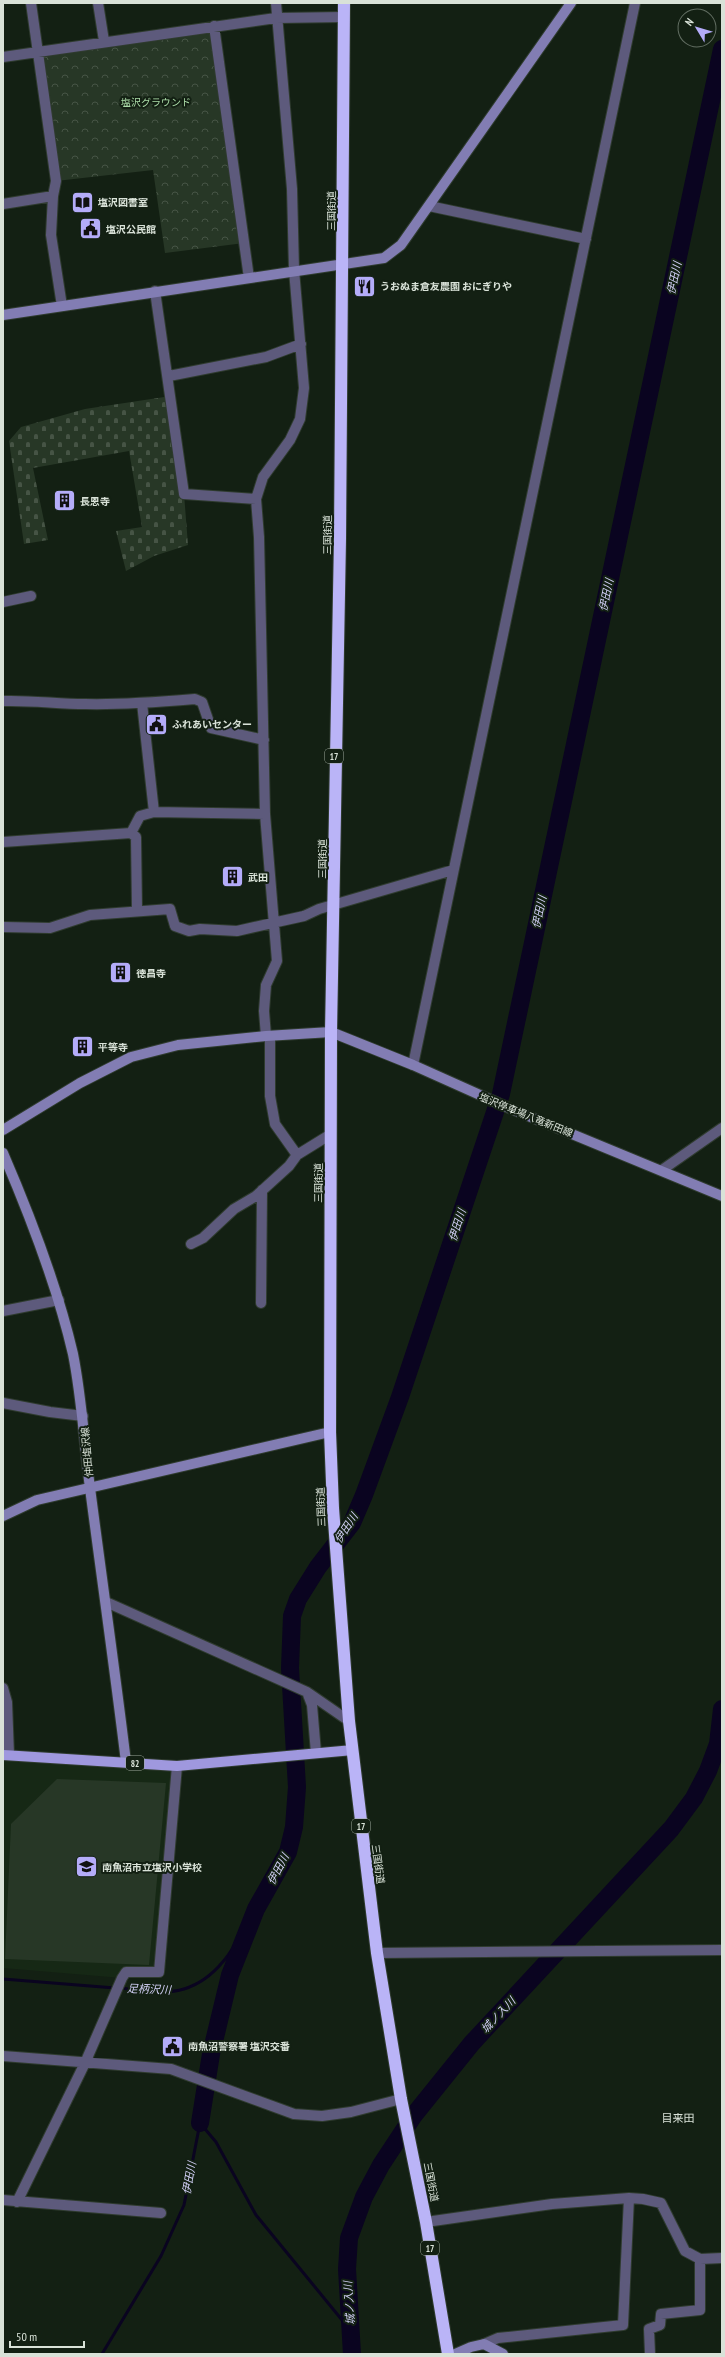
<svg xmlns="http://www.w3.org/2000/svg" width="725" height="2357" font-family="'PT Sans Narrow','Noto Sans JP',sans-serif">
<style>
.built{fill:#162815}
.grass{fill:#273726}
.cemetery{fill:url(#cemetery-stones)}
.park{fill:url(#park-crowns)}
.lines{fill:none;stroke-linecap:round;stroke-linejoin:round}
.stream{stroke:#0a0420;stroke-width:3}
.river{stroke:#0a0420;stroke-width:18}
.street-casing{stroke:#2f3b2f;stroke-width:12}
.secondary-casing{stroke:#2f3b2f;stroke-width:12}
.primary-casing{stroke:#2f3b2f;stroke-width:12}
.highway-casing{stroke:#2f3b2f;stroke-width:14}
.street{stroke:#5d5a7c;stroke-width:10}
.secondary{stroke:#827db3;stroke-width:10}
.primary{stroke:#9f98de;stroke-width:10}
.highway{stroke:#bab4f7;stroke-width:12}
.labels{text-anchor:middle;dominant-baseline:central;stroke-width:4;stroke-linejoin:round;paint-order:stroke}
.shield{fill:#132013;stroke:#9ea89d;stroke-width:1}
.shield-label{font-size:9px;font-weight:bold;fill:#d9e2d8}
.park-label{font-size:10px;fill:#acdda9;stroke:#132013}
.poi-label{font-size:10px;font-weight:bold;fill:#d9e2d8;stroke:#132013;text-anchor:start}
.street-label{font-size:10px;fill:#d9e2d8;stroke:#132013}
.water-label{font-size:11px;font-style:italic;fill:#d2d0f6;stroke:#132013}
.neighbourhood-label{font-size:11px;fill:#d9e2d8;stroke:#132013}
</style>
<defs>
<pattern id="cemetery-stones" width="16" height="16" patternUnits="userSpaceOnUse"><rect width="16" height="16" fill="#273726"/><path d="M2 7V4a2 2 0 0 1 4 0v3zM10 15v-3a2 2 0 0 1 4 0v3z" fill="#465445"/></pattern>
<pattern id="park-crowns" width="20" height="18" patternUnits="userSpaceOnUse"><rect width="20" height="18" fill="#273726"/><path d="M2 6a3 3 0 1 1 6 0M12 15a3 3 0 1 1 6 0" fill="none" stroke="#465445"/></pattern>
</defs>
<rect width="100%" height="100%" fill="#132013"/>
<path class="built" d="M3,1755L177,1766L159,1972L122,1978L3,1968Z"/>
<path class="grass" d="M57,1779L166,1783L149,1965L5,1959L11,1824Z"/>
<path class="cemetery" d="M171,396L184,494L188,545L154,556L126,571L116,531L142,527L129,451L33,468L48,540L24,544L9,441L21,427L85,409Z"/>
<path class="park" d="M214,26L244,243L165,253L153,170L56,181L37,52Z"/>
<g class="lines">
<path class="stream" d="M3,1979L115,1988
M120,1988C140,1990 165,1995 184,1989C221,1978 238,1940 256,1909
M200,2123L216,2142L256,2215L351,2331
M102,2354L161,2256L184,2205L200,2123"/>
<path class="river" d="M200,2123L211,2054L230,1975L256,1909L288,1852L294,1827L297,1787L290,1668L292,1616L298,1599L318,1567L352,1523L364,1495L400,1397L501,1094L722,49
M352,2354L347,2269L349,2238L364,2197L381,2165L414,2115L472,2043L671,1829L694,1798L708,1771L718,1744L722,1709"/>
<defs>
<path id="street" d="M31,3L56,181L53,196
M98,3L104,41
M214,26L249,278
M3,57L276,18L344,17
M3,204L53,196L51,235L62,306
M429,206L586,239
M155,291L184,494L256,499
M169,376L266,357L301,344
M3,602L31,596
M3,701C31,700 58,704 85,704C122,705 159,702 195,699L202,702L211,728L264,740
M142,703L154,812
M131,833L136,837L137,910
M3,842L131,833L140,816L154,812L265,814
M3,927L50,928L90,915L170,909L175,926L189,931L200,929L237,931L304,916L319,909L453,870
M266,1036L264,1011L266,985L277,961L265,814L259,537L256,499L263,477L290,440L300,419L304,388L294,270L292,189L276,3
M270,1036V1096L275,1124L297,1155
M413,1065L635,3
M662,1170L722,1128
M191,1244L203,1238L234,1209L256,1196L289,1166L297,1155L331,1134
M261,1303L262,1190
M3,1311L59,1300
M3,1403L50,1412L83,1416
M106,1602L307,1692L349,1721
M3,1688L7,1702L9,1755
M307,1692L312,1705L316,1753
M377,1953L722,1950
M3,2056L171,2069L294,2114L322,2116L351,2112L401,2099
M3,2200L161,2213
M17,2202L85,2063L122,1978L126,1972H159L177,1766
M426,2222L552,2204L629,2198L643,2199L661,2203L685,2251L700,2259L722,2258
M484,2344L498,2338L623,2325L629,2198
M650,2354L649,2329L660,2325L661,2314L700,2310V2259"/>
<path id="secondary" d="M3,315L384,258L401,245L571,3
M3,1130L80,1083L131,1057L178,1045L266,1036L331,1032L413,1065L509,1108L722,1196
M3,1153C31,1218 57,1285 73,1354C82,1399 84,1443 90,1488C102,1580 115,1671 126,1762
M3,1516L37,1500L330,1432
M455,2354L471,2347L484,2344L503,2354"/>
<path id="primary" d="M3,1755L177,1766L353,1750"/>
<path id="highway" d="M344,3L340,539L331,1032L330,1432L333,1508L349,1721L377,1953L401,2099L426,2222L448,2354"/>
</defs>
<use href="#street" class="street-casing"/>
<use href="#secondary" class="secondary-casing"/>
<use href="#primary" class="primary-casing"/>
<use href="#highway" class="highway-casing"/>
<use href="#street" class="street"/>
<use href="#secondary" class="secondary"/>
<use href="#primary" class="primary"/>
<use href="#highway" class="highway"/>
</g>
<defs>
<symbol id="library-square" viewBox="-11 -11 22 22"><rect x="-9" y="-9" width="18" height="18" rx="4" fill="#b4acf9" stroke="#132013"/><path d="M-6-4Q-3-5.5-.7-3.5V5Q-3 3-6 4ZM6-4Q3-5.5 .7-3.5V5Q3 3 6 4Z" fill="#111"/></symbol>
<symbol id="civic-square" viewBox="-11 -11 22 22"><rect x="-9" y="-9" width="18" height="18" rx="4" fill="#b4acf9" stroke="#132013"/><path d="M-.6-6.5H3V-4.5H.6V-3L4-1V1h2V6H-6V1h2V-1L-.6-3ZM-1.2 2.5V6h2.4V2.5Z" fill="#111"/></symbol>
<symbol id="restaurant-square" viewBox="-11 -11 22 22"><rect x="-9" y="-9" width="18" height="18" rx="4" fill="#b4acf9" stroke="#132013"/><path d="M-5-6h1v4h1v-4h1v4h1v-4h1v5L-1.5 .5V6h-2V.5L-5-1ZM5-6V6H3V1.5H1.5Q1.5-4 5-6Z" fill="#111"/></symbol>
<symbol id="building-square" viewBox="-11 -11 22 22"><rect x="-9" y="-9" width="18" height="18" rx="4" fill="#b4acf9" stroke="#132013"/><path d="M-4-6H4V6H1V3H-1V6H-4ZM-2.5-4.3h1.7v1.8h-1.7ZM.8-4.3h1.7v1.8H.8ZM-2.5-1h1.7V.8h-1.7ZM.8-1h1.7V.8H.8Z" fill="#111"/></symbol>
<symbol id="school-square" viewBox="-11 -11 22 22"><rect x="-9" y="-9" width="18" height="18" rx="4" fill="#b4acf9" stroke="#132013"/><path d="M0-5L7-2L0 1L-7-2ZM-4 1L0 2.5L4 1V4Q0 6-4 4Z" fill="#111"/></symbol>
</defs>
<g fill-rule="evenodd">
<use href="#library-square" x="70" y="190" width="25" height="25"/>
<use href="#civic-square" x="78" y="216" width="25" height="25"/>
<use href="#restaurant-square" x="352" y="274" width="25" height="25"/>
<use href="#building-square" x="52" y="488" width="25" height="25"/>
<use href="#civic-square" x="144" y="712" width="25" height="25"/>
<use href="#building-square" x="220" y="864" width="25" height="25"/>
<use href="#building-square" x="108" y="960" width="25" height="25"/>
<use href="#building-square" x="70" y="1034" width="25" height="25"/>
<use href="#school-square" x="74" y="1854" width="25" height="25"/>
<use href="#civic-square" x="160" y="2034" width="25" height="25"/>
</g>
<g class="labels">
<g class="shield">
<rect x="325" y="749" width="18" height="14" rx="3"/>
<rect x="126" y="1756" width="18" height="14" rx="3"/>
<rect x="352" y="1819" width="18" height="14" rx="3"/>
<rect x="421" y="2241" width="18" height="14" rx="3"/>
</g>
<g class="shield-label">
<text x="334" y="756">17</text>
<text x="135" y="1763">82</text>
<text x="361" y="1826">17</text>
<text x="430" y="2248">17</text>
</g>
<g class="park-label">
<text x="156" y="102">塩沢グラウンド</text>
</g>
<g class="poi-label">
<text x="98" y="202">塩沢図書室</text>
<text x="106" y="229">塩沢公民館</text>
<text x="380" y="286">うおぬま倉友農園 おにぎりや</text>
<text x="80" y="501">長恩寺</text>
<text x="172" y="724">ふれあいセンター</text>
<text x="248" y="877">武田</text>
<text x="136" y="973">徳昌寺</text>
<text x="98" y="1047">平等寺</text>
<text x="102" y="1867">南魚沼市立塩沢小学校</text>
<text x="188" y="2046">南魚沼警察署 塩沢交番</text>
</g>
<g class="street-label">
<text transform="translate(331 211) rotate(-90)">三国街道</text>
<text transform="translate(327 535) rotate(-90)">三国街道</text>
<text transform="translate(322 859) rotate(-90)">三国街道</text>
<text transform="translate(526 1115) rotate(22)">塩沢停車場八竜新田線</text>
<text transform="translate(318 1183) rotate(-90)">三国街道</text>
<text transform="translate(87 1452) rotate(-95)">仲田塩沢線</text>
<text transform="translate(321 1507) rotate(-92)">三国街道</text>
<text transform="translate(378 1864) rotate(82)">三国街道</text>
<text transform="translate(431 2182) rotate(79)">三国街道</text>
</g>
<g class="water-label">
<text transform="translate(674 278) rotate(-78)">伊田川</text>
<text transform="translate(606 595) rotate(-78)">伊田川</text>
<text transform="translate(539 912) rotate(-78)">伊田川</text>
<text transform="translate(457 1225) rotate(-72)">伊田川</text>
<text transform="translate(346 1528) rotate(-57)">伊田川</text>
<text transform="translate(278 1869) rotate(-62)">伊田川</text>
<text transform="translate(149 1989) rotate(2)">足柄沢川</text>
<text transform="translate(498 2015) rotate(-47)">城ノ入川</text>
<text transform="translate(189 2178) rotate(-80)">伊田川</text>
<text transform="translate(349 2303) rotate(-94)">城ノ入川</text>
</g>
<g class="neighbourhood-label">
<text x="678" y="2118">目来田</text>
</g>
</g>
<rect width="725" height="2357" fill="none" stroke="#d9e2d8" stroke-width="8"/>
<g transform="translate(697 28) rotate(308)"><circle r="19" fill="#132013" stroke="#626e62"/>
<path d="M0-3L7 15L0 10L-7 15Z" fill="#b4acf9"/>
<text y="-6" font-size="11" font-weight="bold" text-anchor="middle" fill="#d9e2d8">N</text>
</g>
<path d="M10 2341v6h74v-6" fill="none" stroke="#d9e2d8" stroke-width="2"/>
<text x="16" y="2341" font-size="12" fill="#d9e2d8" stroke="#132013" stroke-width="3" paint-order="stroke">50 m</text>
</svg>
